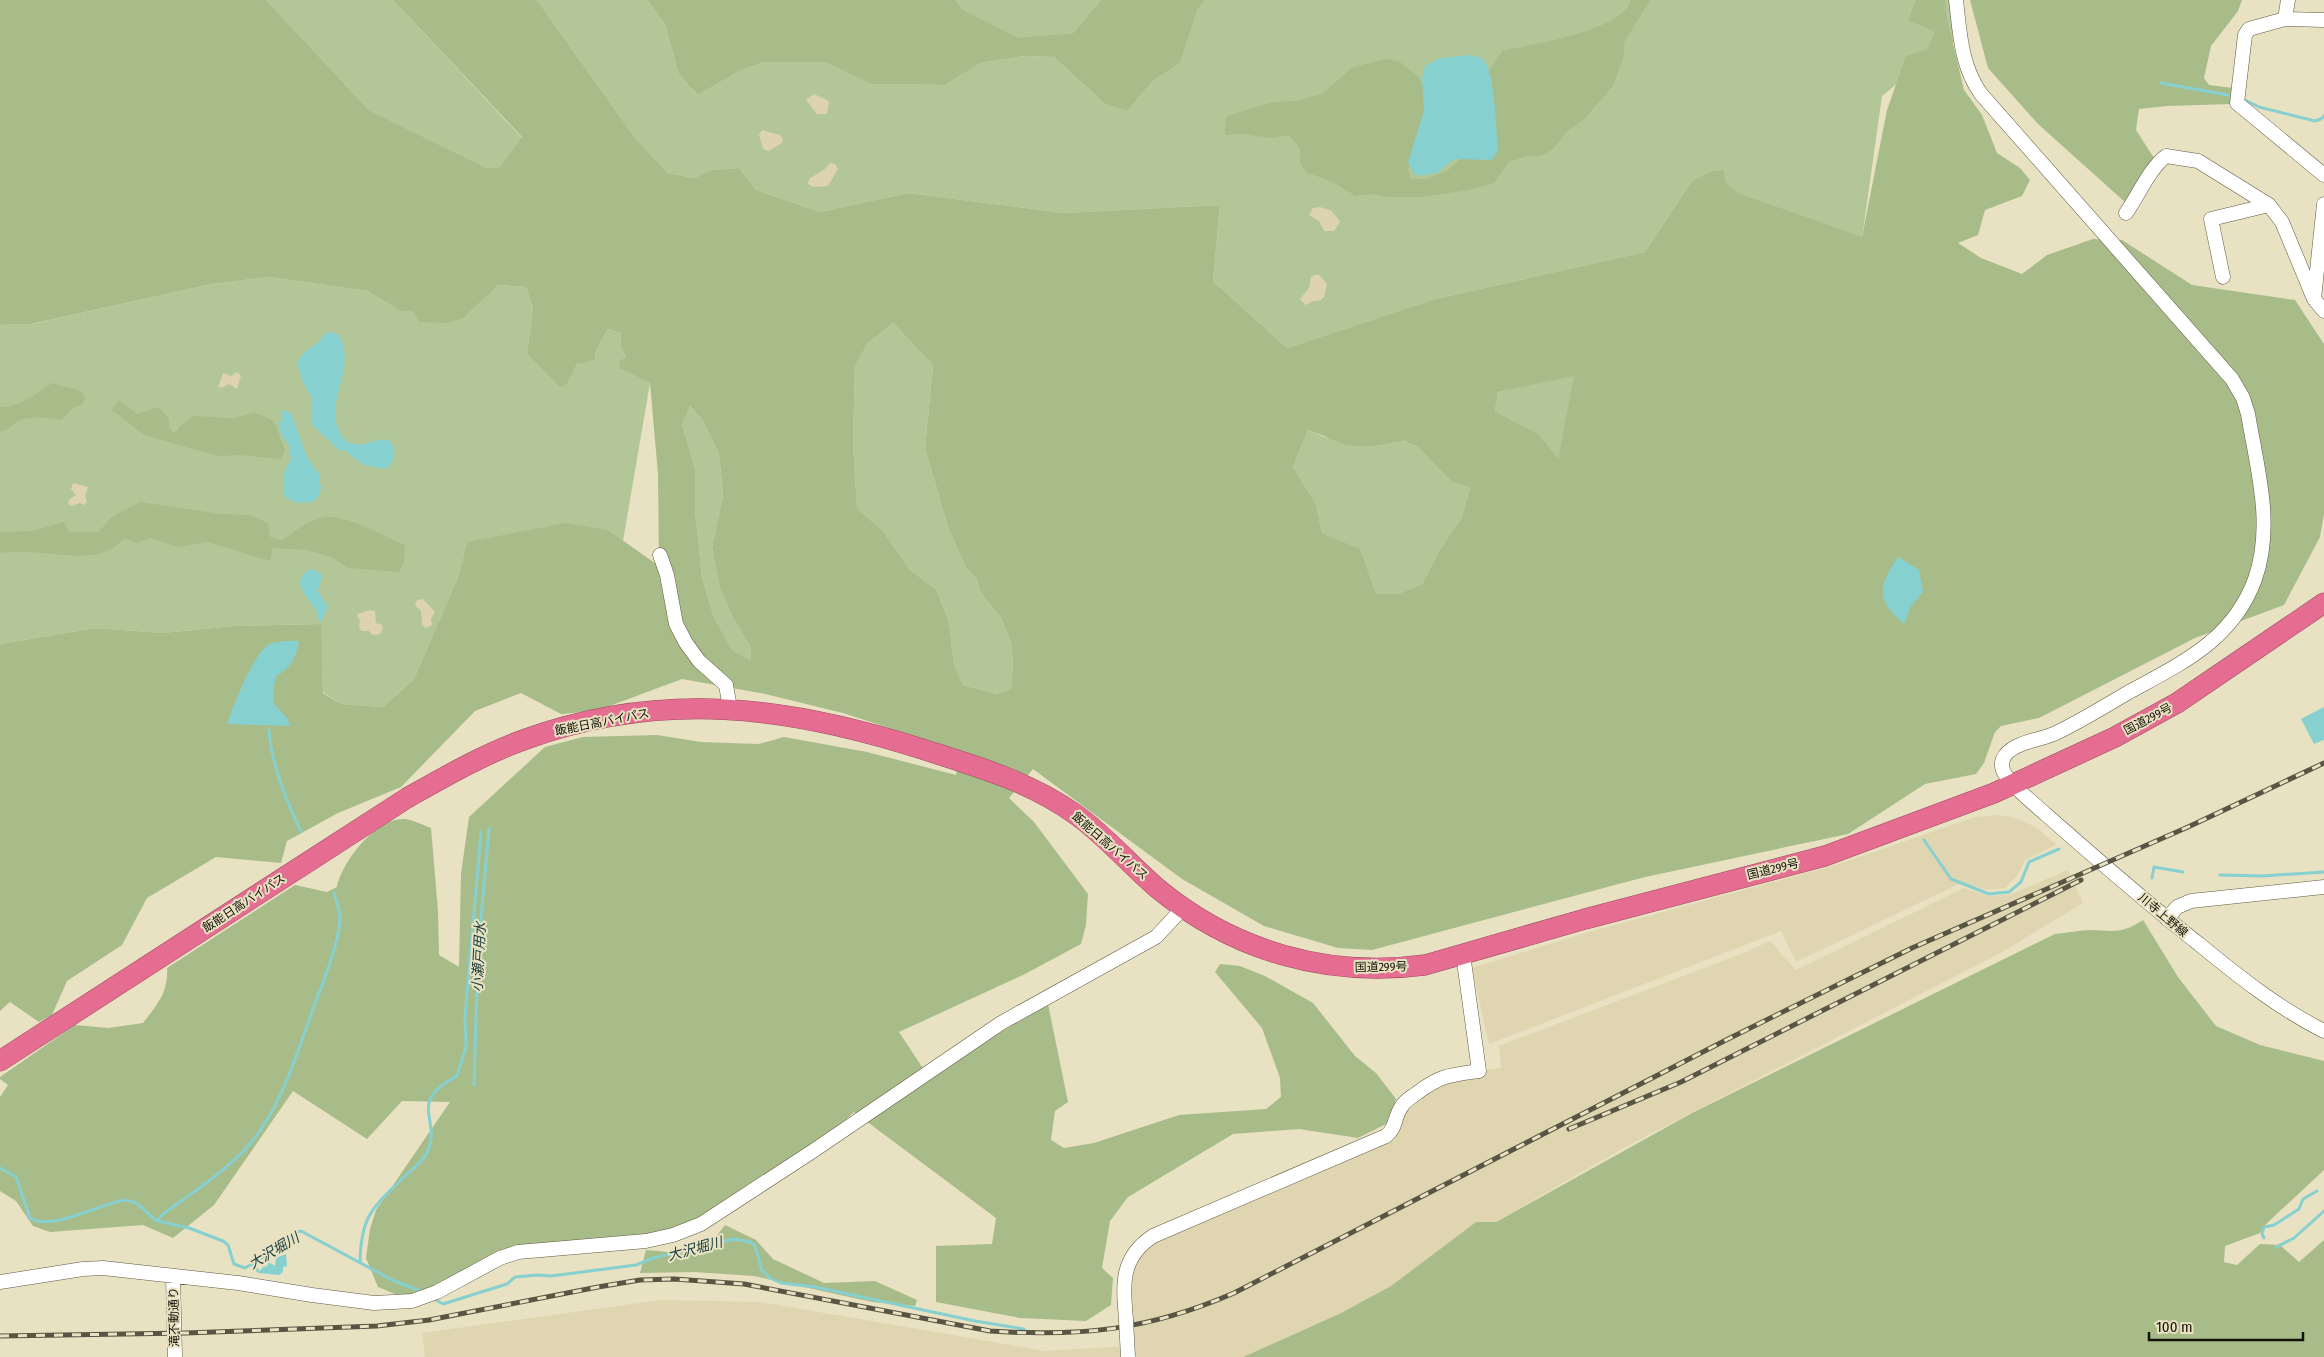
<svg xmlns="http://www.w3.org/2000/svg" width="2324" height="1357" font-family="'Fira Sans Condensed','Noto Sans JP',sans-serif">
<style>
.built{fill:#dfd6b1}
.green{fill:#b3c698}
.forest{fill:#a8bc8a;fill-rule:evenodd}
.sand{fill:#ddd3af}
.water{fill:#87d0d0}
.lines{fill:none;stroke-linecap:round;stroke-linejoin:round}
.stream{stroke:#87d0d0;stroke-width:3}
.minor-casing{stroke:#615a3f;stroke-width:15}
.highway-casing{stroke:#9c4c60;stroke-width:21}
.minor{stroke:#fff;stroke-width:14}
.highway{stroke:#e56d91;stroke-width:20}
.rail-casing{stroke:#595544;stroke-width:5}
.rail{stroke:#e8e1c2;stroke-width:3;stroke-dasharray:9;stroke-linecap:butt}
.minor-bridge-casing{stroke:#615a3f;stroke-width:15;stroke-linecap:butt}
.minor-bridge{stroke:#fff;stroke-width:14}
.labels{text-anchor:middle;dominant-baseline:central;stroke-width:4;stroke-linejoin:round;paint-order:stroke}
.street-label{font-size:12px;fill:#131006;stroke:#e8e1c2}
.water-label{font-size:14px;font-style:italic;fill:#183c3c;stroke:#e8e1c2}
</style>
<rect width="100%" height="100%" fill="#e8e1c2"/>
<path class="built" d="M1999,815L2016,818L2037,828L2056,845L2025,860L2018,874L2005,888L1987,890L1961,883L1796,962L1781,931L1489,1044L1472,968L1585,933L1833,866L1975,817Z
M2068,870L2083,903L2002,952L1627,1146L1495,1222H1476L1391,1286L1339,1314L1243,1357H425L422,1333L661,1300L760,1302L1045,1351L1127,1346L1124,1294L1134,1251L1385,1136L1399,1111L1445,1076L1501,1068L1499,1046L1741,954L1770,941L1796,970L1964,888L1988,896L2009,895Z"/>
<path class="green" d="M266,0H393L522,138L500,167L487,168L369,110Z
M537,0H647L665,24L679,75L698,95L741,70L765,62H824L871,84L943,85L981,63L1025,56L1054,57L1105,104L1127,111L1153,81L1180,63L1198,9L1205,0H1959L1963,36L1930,57L1882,96L1862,238L1739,193L1725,181L1691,182L1645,252L1435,299L1287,348L1213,281L1220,205L1064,213L908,193L820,212L756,190L739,168L712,170L694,178L668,173L636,139Z
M956,0H1101L1073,33L1018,39L962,9Z
M269,277L367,291L401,311L481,298L498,285L526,287L533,309L527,354L560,388L568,383L577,364L595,352L608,329L621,333V347L626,357L620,369L650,383L623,541L608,530L467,542L458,577L414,679L383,707L341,704L323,692L320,624L234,626L162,633L95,628L0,644V325L32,324L212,284Z
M893,323L933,365L925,448L948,527L966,568L977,579L980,592L1001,618L1011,642L1013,663L1011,689L996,694L963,685L954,666L949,622L936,589L910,570L883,531L857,510L853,442L855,366L868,343Z
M1575,375L1558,458L1539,434L1495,411L1498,392Z
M690,406L702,419L719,454L723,495L712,548L720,589L733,618L751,648L750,662L732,650L714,617L702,578L695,510V468L682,425Z
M1308,430L1324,437L1371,447L1402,441L1418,447L1452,482L1470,488L1462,517L1439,551L1422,584L1398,594H1376L1359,549L1322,533L1316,504L1293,467Z"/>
<path class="forest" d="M0,0H266L369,110L487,168L500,167L522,137L393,0H537L636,139L668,173L694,178L712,170L739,168L756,190L820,212L908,193L1064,213L1220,205L1213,281L1287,348L1435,299L1645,252L1691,182L1709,172L1724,170L1725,181L1739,193L1862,237L1887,110L1906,56L1927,49L1935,32L1908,20L1916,0H1945L1946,14L1964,90L1982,115L1997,153L2020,168L2030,180L2022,196L1985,210L1978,235L1958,243L1981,258L2022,274L2047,255L2093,239L2122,240L2192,285L2295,300L2324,344V514L2320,537L2284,605L2195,638L2039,718L2001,726L1995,732L1984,763L1976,774L1925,784L1848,834L1645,877L1372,950L1338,948L1264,926L1182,879L1033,769L1009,798L1034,822L1088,894L1086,925L1081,944L1025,974L899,1032L928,1076L1048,1004L1068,1102L1055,1111L1051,1140L1064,1148L1094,1143L1179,1115L1266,1109L1281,1097L1280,1078L1262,1028L1215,972L1220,964L1240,966L1265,976L1313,1003L1355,1056L1376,1073L1396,1099L1388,1123L1358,1138L1299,1129L1233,1134L1128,1197L1110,1221L1102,1268L1113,1278L1111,1305L1086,1321L1020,1318L936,1302V1246L992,1244L996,1218L854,1112L813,1151L673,1235L518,1252L412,1301L378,1287L366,1258L370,1229L376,1210L450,1102L402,1101L367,1139L293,1091L214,1205L173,1238L143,1225L50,1232L33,1226L16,1201L0,1191V1097L8,1085L0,1079V1077L75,1025L108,1028L143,1023C157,1005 169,991 167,968L295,885L327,892L337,887C342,862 376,817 405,819C413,820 423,825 431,828L438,911L439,955L459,967L461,874L469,817L545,747L583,737L657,735L701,742L759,744L784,737L867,752L956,775L960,751L843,713L765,694L682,679L596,711L561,714L521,693L475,711L401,787L338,813L287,841L281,863L216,857L147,898L122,945L67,981L52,1015L39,1022L10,1002L0,1011V644L95,628L162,633L234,626L321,624L323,693L341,704L383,707L414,679L458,577L467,542L565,523L608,530L659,566L658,474L650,383L620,369L619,362L626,357L621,347V333L608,329L595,352V360L577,364L568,383L560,388L527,354L533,309L526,287L498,285L463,318L448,323L419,322L413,311H401L367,291L269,277L212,284L31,324L0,325ZM893,323L933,365L925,448L948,527L966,568L977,579L980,592L1001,618L1011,642L1013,663L1011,689L996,694L963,685L954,665L949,622L936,589L910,570L883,531L857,509L853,442L855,366L868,343ZM1574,376L1558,458L1539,434L1495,411L1498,392ZM690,406L702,419L719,454L723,495L712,548L720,589L733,618L751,648L750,661L732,650L714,617L702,578L695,510V468L682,425ZM1308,430L1347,445L1371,447L1403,441L1418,447L1452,482L1470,488L1462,517L1439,551L1422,584L1398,594H1376L1360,549L1322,533L1316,504L1293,467Z
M647,0H956L962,9L1018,38L1073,33L1101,0H1205L1198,9L1180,63L1153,81L1127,111L1105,104L1054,57L1025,56L981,63L944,85L871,84L824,62H765L741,70L698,95L679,75L665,24Z
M1631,0H1650L1624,43V56L1613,86L1584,119L1567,132L1552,150L1540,156H1526L1509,162L1494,183L1469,190L1424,197H1389L1372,194L1355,196C1340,185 1325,178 1307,173L1300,163V148L1289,135L1270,138L1243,134L1225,135V124L1227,116L1273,102L1297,101L1323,93L1353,67L1387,59L1400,62L1418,76L1432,103L1418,153L1408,169L1411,179H1426L1448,170L1464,156L1487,74L1503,50C1532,45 1622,31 1631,0Z
M1970,0H2242L2238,11L2211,46L2204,78L2209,85L2233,88L2231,104L2167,106L2139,109L2136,130L2154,158L2131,202L2126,203L2038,124L1988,68Z
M52,383L81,391L85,397L83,404L73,408L61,420C48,418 29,415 17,422C10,426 9,430 0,432V407C17,409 39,392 52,383Z
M119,400L137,414L158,407L169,419V428L173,432H176L180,426L193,416L232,418L256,413L270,419L277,427L285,451L281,459L239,455L220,456L200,451L144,435L112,410Z
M140,502L222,514L249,515L268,523L270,537L282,540C295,531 310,519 326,517C348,515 384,537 405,545L404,563L399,572L348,568L331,557L306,550L273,548L270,561L207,542L178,547L150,538L137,543L125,539C118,544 110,551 102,553C74,561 32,548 0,553V532L32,531L64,522L69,532H99L110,518Z
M2143,920L2178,977L2216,1026L2260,1045L2324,1061V1170L2266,1224L2260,1233L2225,1246L2224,1262L2237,1265L2260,1244L2280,1245L2299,1262L2324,1240V1357H1243L1339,1314L1391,1286L1476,1222H1496L1692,1113L2055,934C2067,933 2079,930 2091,930C2114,931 2122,934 2143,920Z
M725,1225L756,1240L773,1259L824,1283L875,1281L917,1300L915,1306L872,1302L754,1276L694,1272L640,1273L646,1250L702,1255Z"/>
<path class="sand" d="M814,94L829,101L827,114H817L806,100Z
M762,130L780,135L783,140L782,143L769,151L763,149L759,135Z
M830,163L835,164L838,169L828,186L814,187L808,184L809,179L825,169Z
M1320,207L1332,211C1334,216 1338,217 1340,222L1334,231H1324L1319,221L1309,215L1313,208Z
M1315,275H1319L1327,284L1324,297L1321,300L1313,301L1305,305L1300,299L1309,288L1311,277Z
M237,372L241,376L237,389L229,384L222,388L218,387L223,373L231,376Z
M73,483L88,487L85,496L87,502L84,505L80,503L72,506L68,504L69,500L76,495L71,489Z
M423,599L435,612L431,619L432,625L426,628L422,625L421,611L415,605L417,600Z
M370,610L375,611L376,623L383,625L382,631L380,634L372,635L369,631H362L359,628L360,621L357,614Z"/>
<path class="water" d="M1466,55C1473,56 1479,55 1484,61C1495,74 1496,130 1498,148L1496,155L1491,160L1459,159L1451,161L1437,173L1418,176L1413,172L1408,162L1424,111L1422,78L1425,66L1437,59Z
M328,332L338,334C360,368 319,404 343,437C359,460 393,419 394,454C394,461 391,465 385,469L363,465L344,450L340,451L312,425V398L302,381V377C292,358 302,354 316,344C320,341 323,335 328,332Z
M282,410L291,413L307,457L319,474L321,488L318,497L313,502L297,503L286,498L284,494L283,474L291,459L288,444L281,434L278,423L281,422Z
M1898,557L1919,570L1923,592L1911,606L1904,624C1875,599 1878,587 1898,557Z
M310,569L320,573L322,577L318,591L328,607L321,622H319C318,618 318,614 316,611C310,597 287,584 310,569Z
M285,641H299C297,655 290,670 276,676L273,691L274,704L287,718L290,726L227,724C233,707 254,651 270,644C274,642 281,642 285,641Z
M2324,707V740L2314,744L2301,719Z
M286,1254L287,1266L283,1267V1272L279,1275L258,1273L263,1267L267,1266L269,1262L275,1266L276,1258Z"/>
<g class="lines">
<path class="stream" d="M2161,83L2233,96
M2241,98L2259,107L2315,121L2321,119L2324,116
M269,730C272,767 286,799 301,832
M1924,840L1951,879L1989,894L2009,892L2021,882L2029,862L2059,849
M2220,875L2262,876L2324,872
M2152,878L2154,867L2183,872
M474,1085L478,952L489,829
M0,1168L16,1177L30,1218C51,1232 100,1203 126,1200L136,1203L157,1221L189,1228L223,1241L228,1245L234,1264L245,1268L286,1243L297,1232L301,1231L394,1281L418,1290
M157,1221L163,1214C192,1193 225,1172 249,1145C281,1108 295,1058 312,1012C322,984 336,953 340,922C341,912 337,902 334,893
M2264,1238L2262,1234L2264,1227L2274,1225L2299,1209L2303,1199L2317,1191
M2276,1247L2294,1238L2324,1211
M360,1262C361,1213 374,1207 406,1175C413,1169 423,1161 427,1153C443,1118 405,1104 457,1076L466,1047L465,1017L481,832
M253,1265L258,1271
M436,1300L443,1304L507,1284L515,1277L538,1275L551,1276L636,1265L653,1258L734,1239L750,1242L755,1246L762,1270L770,1278L781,1283L815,1287L975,1321L1024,1329"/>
<defs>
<path id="minor" d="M1956,0C1960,34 1961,66 1981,94L2232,379L2243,398L2248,414C2257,468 2274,525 2255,579C2233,640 2182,663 2129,692C2105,706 2081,721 2056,733C2042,740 2010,742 2003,759C1997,773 2016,787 2025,796C2082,846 2139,897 2199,944C2238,976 2278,1008 2324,1031
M2288,0L2285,19L2249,29L2245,35L2237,103L2324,175
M2285,19L2324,20
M2324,204L2314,299L2324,311
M2126,213C2138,196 2150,168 2166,156L2198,161L2269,205L2282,222L2314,299
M2223,277L2211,219L2269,205
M660,555L667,575L676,624L686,643L699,661L726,685L730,708
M2167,919L2177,907L2191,901L2324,887
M173,1276L175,1357
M0,1282L83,1269L103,1268L238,1283L312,1295L374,1303L412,1301L437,1292L500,1258L518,1252L646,1241L673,1235L701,1224L813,1151L1001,1023L1156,937L1183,908
M1126,1320C1123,1284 1120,1258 1153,1236L1386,1136C1397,1128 1394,1116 1402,1106C1405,1100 1412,1097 1417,1093C1441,1075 1450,1075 1479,1071L1463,954"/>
<path id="highway" d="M0,1061L407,798C446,776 484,754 526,739C663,690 787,706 922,749C975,766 1029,781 1075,814C1105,835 1129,864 1157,888C1233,951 1327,978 1425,965L1585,919L1825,856L1994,793L2115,737L2177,703L2324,603"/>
</defs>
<use href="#minor" class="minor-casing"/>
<use href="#highway" class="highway-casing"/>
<use href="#minor" class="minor"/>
<use href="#highway" class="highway"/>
<defs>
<path id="rail" d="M1569,1129L1681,1082L2081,880
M0,1336L186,1333L377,1326L429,1320L598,1287L640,1280L674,1279L744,1284L990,1331C1082,1337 1149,1330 1234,1293L1728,1039L1912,948L2188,827L2324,763"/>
</defs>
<use href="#rail" class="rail-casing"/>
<use href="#rail" class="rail"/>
<defs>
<path id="minor-bridge" d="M1126,1320L1128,1357"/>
</defs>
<use href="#minor-bridge" class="minor-bridge-casing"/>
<use href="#minor-bridge" class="minor-bridge"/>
</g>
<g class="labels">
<g class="street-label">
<text transform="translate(2148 719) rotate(-28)">国道299号</text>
<text transform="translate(602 722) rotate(-11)">飯能日高バイパス</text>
<text transform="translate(1110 846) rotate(41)">飯能日高バイパス</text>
<text transform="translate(1773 869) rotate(-14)">国道299号</text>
<text transform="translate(244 903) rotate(-33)">飯能日高バイパス</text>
<text transform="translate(2163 915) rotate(40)">川寺上野線</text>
<text transform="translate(1381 967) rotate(-1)">国道299号</text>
<text transform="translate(174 1317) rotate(-91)">滝不動通り</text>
</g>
<g class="water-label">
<text transform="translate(479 957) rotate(-87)">小瀬戸用水</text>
<text transform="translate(695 1249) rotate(-15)">大沢堀川</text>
<text transform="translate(274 1251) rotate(-31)">大沢堀川</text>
</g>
</g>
<path d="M2149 1332v8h154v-8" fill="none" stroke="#131006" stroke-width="2.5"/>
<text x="2156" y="1332" font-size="15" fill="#131006" stroke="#e8e1c2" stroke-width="4" paint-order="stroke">100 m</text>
</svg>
